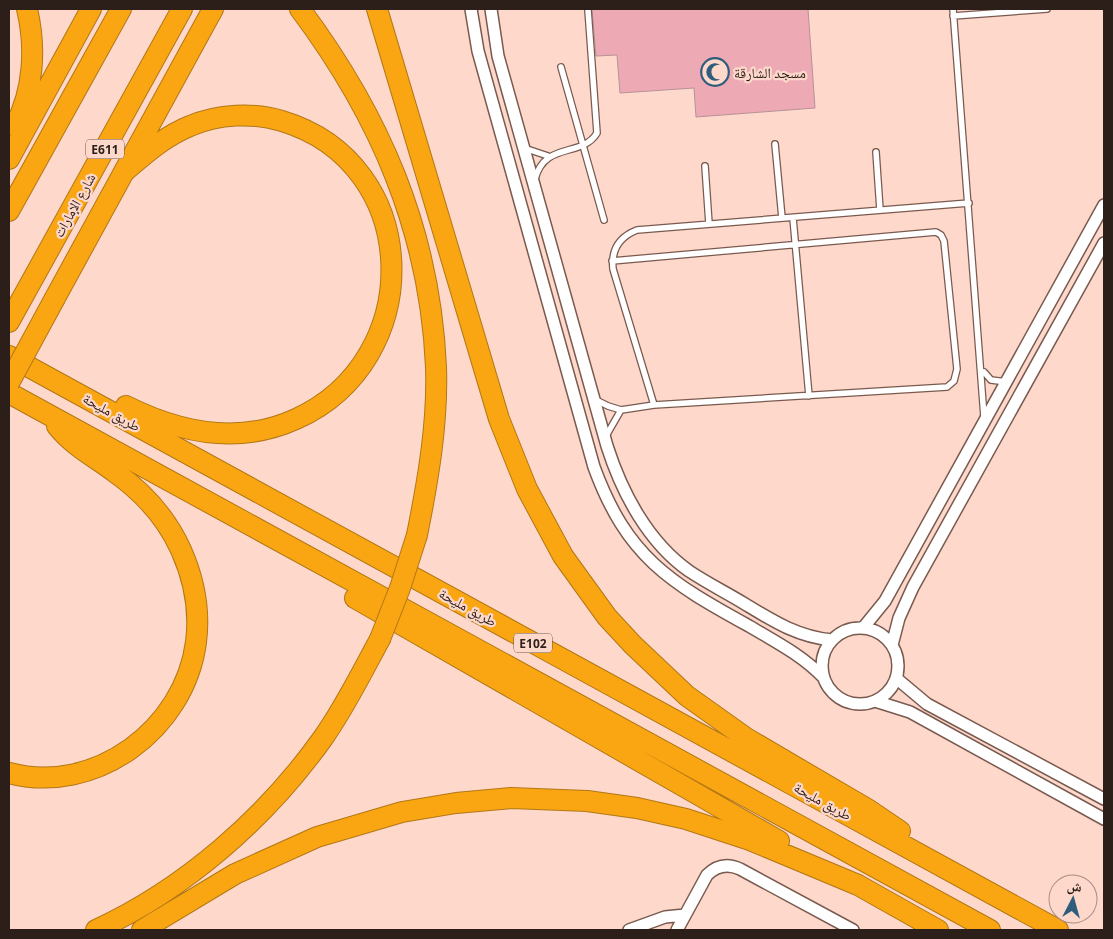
<svg xmlns="http://www.w3.org/2000/svg" width="1113" height="939" font-family="'Open Sans','Noto Naskh Arabic',sans-serif">
<style>
.building{fill:#eda9b4;stroke:#b79298}
.lines{fill:none;stroke-linecap:round;stroke-linejoin:round}
.lane-casing{stroke:#7a5a4f;stroke-width:8}
.street-casing{stroke:#7a5a4f;stroke-width:14}
.highway-casing{stroke:#b27715;stroke-width:22}
.lane{stroke:#fff;stroke-width:5.5}
.street{stroke:#fff;stroke-width:11}
.highway{stroke:#faa613;stroke-width:20}
.highway-bridge-casing{stroke:#b27715;stroke-width:22;stroke-linecap:butt}
.highway-bridge{stroke:#faa613;stroke-width:20}
.labels{text-anchor:middle;dominant-baseline:central;stroke-width:4.5;stroke-linejoin:round;paint-order:stroke}
.shield{fill:#fdd8cb;stroke:#6b564f;stroke-width:1}
.shield-label{font-size:12px;font-weight:bold;fill:#2c1f1a}
.poi-label{font-size:14px;fill:#2c1f1a;stroke:#fdd8cb;text-anchor:start}
.street-label{font-size:14px;fill:#2c1f1a;stroke:#fdd8cb}
</style>
<rect width="100%" height="100%" fill="#fdd8cb"/>
<path class="building" d="M592,9H808L815,108L696,117L694,88L620,93L617,55L596,56Z"/>
<g class="lines">
<defs>
<path id="lane" d="M953,9L984,417
M953,16L1047,9
M561,67L604,220
M775,144L782,218
M524,148L548,156
M876,152L880,210
M705,166L709,224
M535,179C545,141 582,158 597,133L588,10
M793,218L809,396
M612,261L936,232L941,235L944,241L957,369L954,381L947,387L654,405L621,410
M984,372L991,380L1007,382
M596,400L608,406L621,410L606,436
M654,405L613,269C611,250 619,237 637,230L969,203"/>
<path id="street" d="M471,9L478,51L594,467C627,557 669,582 749,626C776,642 802,655 824,678
M491,9L498,56L607,446C622,493 648,542 689,571C707,583 727,593 745,604C773,621 798,637 832,640
M822 666a38 38 0 1 1 76 0a38 38 0 1 1-76 0Z
M863,628L885,601L1104,205
M892,645L899,618L913,587L1104,243
M896,678L927,704L1104,799
M875,701L910,712L1104,819
M629,930L665,917L685,915
M677,930L707,875C716,866 727,863 740,869L853,930"/>
<path id="highway" d="M300,9C380,116 430,231 436,367C438,423 428,480 417,535
M377,9L499,419L527,489L563,556L607,617L633,645L687,696L746,738L869,810L900,831
M15,126C34,90 36,47 27,9
M9,159L91,9
M125,171C145,154 165,136 190,126C218,114 253,112 282,121C424,164 427,360 296,419C239,445 180,433 126,406
M9,211L121,9
M55,298L213,9
M9,322L182,9
M9,356L1058,930
M9,393L990,930
M355,598L779,841
M9,773C95,796 185,729 196,642C200,611 194,579 181,550C167,519 144,493 116,473C95,457 74,447 57,426
M96,930C185,889 266,818 323,738C345,707 362,672 380,639
M142,930L235,874L317,837L402,812L456,803L511,798L587,801L637,808L686,819L750,840L858,885L938,930"/>
</defs>
<use href="#lane" class="lane-casing"/>
<use href="#street" class="street-casing"/>
<use href="#highway" class="highway-casing"/>
<use href="#lane" class="lane"/>
<use href="#street" class="street"/>
<use href="#highway" class="highway"/>
<defs>
<path id="highway-bridge" d="M9,383L55,298
M380,639L400,588L417,535"/>
</defs>
<use href="#highway-bridge" class="highway-bridge-casing"/>
<use href="#highway-bridge" class="highway-bridge"/>
</g>
<defs>
<symbol id="mosque-ring" viewBox="-11 -11 22 22"><circle r="9.5" fill="#fdd8cb" stroke="#2f5d7c" stroke-width="1.5"/><path d="M3.5-4.9A6 6 0 1 0 3.5 4.9A5 5 0 1 1 3.5-4.9Z" fill="#2f5d7c"/></symbol>
</defs>
<g fill-rule="evenodd">
<use href="#mosque-ring" x="699" y="56" width="32" height="32"/>
</g>
<g class="labels">
<g class="shield">
<rect x="86" y="139.5" width="38" height="19" rx="4"/>
<rect x="514" y="633.5" width="38" height="19" rx="4"/>
</g>
<g class="shield-label">
<text x="105" y="149">E611</text>
<text x="533" y="643">E102</text>
</g>
<g class="poi-label">
<text x="734" y="72">مسجد الشارقة</text>
</g>
<g class="street-label">
<text transform="translate(74 205) rotate(-61)">شارع الإمارات</text>
<text transform="translate(112 412) rotate(29)">طريق مليحة</text>
<text transform="translate(468 607) rotate(29)">طريق مليحة</text>
<text transform="translate(823 801) rotate(29)">طريق مليحة</text>
</g>
</g>
<rect width="1113" height="939" fill="none" stroke="#2c1f1a" stroke-width="20"/>
<g transform="translate(1073 899) rotate(6)"><circle r="24" fill="#fdd8cb" stroke="#a98e84"/>
<path d="M0-4L9 19L0 12L-9 19Z" fill="#2f5d7c"/>
<text y="-8" font-size="14" font-weight="bold" text-anchor="middle" fill="#2c1f1a">ش</text>
</g>
</svg>
